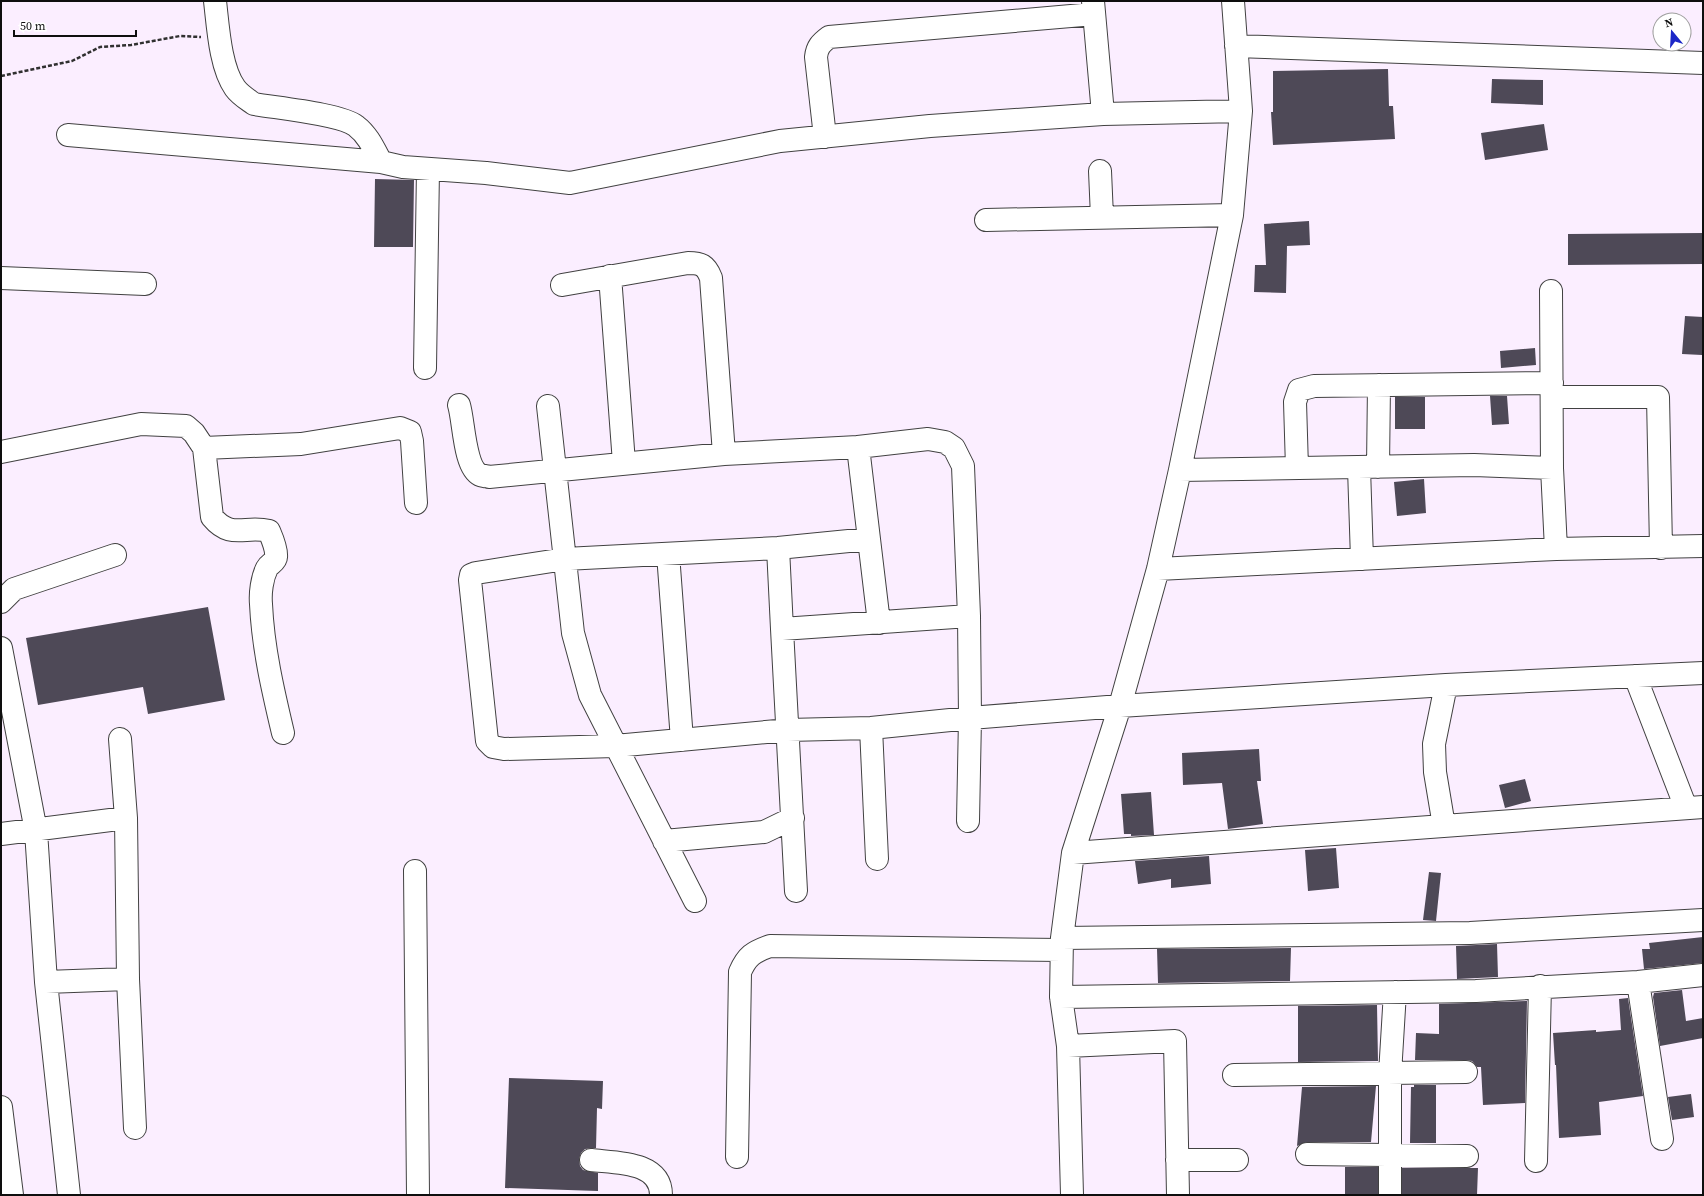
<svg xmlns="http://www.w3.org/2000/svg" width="1704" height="1196" font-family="'Source Serif 4',serif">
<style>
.building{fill:#4e4957}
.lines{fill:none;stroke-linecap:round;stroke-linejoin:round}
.minor-casing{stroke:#414141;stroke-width:24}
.path{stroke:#303030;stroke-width:2.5;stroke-dasharray:4 2;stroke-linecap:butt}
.minor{stroke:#fff;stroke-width:22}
</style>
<rect width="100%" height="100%" fill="#fbeeff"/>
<path class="building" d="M1388,69L1389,106H1393L1395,139L1273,145L1271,112H1273V71Z
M1492,79L1543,80V105L1491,103Z
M1544,124L1548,150L1485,160L1481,133Z
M375,179L414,180L413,247H374Z
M1309,221L1310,245L1287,246L1286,293L1254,292L1255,265H1266L1264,224Z
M1703,233V264L1568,265V234Z
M1685,316L1703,317L1702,355L1682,354Z
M1535,348L1536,365L1501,368L1500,351Z
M1490,396H1507L1509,424L1492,425Z
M1395,397H1425V429H1395Z
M1424,479L1426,513L1397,516L1394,482Z
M208,607L225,700L148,714L143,687L38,705L26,638Z
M1259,749L1261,781H1257L1263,824L1228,829L1222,783L1183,785L1182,753Z
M1525,779L1531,801L1505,808L1499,785Z
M1151,792L1154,835L1131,836V834H1124L1121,794Z
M1336,848L1339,888L1308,891L1305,850Z
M1209,856L1211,884L1171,888V879L1138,884L1135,861Z
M1429,872L1441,873L1436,921L1423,920Z
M1703,937V963L1644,969L1642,949H1650L1649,943Z
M1497,944L1498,977L1457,979L1456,946Z
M1291,948L1290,981L1158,983L1157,949Z
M1682,990L1686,1021L1703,1018V1038L1660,1046L1653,997L1654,993Z
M1628,998L1643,1096L1599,1102L1601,1135L1559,1138L1556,1065H1555L1553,1033L1596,1030V1032L1621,1030L1619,999Z
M1527,1001L1525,1103L1483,1105L1481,1067H1477L1472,1061L1466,1060H1415L1416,1033L1439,1034V1004Z
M1377,1005L1378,1061L1298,1062V1006Z
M509,1078L603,1081L602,1109L597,1108L596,1148L585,1149L581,1153L579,1159L580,1166L583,1170L598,1173V1191L505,1188Z
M1414,1085H1436V1143H1410L1411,1087H1414Z
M1376,1086L1371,1142H1307L1297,1146L1302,1087Z
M1691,1094L1694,1117L1672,1120L1668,1097Z
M1345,1167H1378V1195H1345Z
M1402,1168H1478L1477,1195H1402Z"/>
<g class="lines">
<defs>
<path id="minor" d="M215,1C218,26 220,67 235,88C240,95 247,99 254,104C276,108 341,114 356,126C368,135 374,149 381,162L403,167L486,173L570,183L780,141L930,126L1103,114L1241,111
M1093,1L1103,114
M1236,46L1703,63
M68,135L381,162
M825,137L816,57C817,47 821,43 829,37L1094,14
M1100,171L1102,217
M986,220L1232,215
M610,276L624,463
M1,278L145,284
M562,285L688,263C701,263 706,265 711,278L724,454
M1551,291L1552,468L1556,549
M425,368L428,169
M1552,397H1658L1661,548
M459,405C464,421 464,467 480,475C482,476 487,476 489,477L724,454L858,447L928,439L945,442L954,448L963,466L969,616L970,718L968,821
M548,406L573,633L590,695L695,901
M858,447L879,623
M204,448L212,517C231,540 245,525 269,531C272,538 277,549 276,557C276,562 269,564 267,568C262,578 260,593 261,604C263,648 273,691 283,733
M1,452L141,424L186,426L194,433L204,448L301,444L400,428L410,432L412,441L416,503
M1378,467L1379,385
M1297,468L1295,402L1299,390L1314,386L1552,383
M1359,468L1362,559
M1180,470L1474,465L1552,468
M869,539L778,548L565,559L476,573L471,575L470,580L487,741L493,747L504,749L615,746L788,730L871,728L970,718L1120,706L1446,685L1703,673
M778,548L782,629L969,616
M668,554L682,740
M1158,569L1556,549L1703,546
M1,602L14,589L115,555
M782,629L796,891
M1,648L36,831L46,982L69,1195
M1635,676L1686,808
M871,728L877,859
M120,739L126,818L128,979L135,1128
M1444,826L1435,772L1434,744L1446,685
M1,834L126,818
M664,841L764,832L793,818
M1073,853L1703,807
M415,871L418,1195
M1062,938L1470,933L1703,920
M46,982L128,979
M1638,982L1662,1139
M1061,997L1476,991L1638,982L1703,975
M1068,1046L1175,1041L1178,1195
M1234,1075L1466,1072
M1,1107L12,1195
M1307,1154L1467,1156
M737,1157L740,972C747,956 753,952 770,946L1061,950
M591,1160C616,1163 661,1161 661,1195
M1177,1160H1237
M1536,1161L1540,986
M1072,1195L1068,1046L1061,997L1062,938L1073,853L1120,706L1158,569L1180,470L1232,215L1241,111L1233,1
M1390,1195V1074L1395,992"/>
</defs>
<use href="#minor" class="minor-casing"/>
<path class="path" d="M1,76L72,61L100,47L131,45L180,36L201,37"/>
<use href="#minor" class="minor"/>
</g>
<rect width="1704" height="1196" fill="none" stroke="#0e0e0e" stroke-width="4"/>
<g transform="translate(1672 32) rotate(342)"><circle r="19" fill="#ffffff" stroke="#9f9f9f"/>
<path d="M0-3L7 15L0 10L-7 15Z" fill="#1c27c7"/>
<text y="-6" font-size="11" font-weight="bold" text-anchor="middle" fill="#0e0e0e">N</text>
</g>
<path d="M14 30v6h122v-6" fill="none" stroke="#0e0e0e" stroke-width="2"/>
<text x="20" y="30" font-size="12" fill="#0e0e0e" stroke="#ffffff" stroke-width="3" paint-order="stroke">50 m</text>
</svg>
